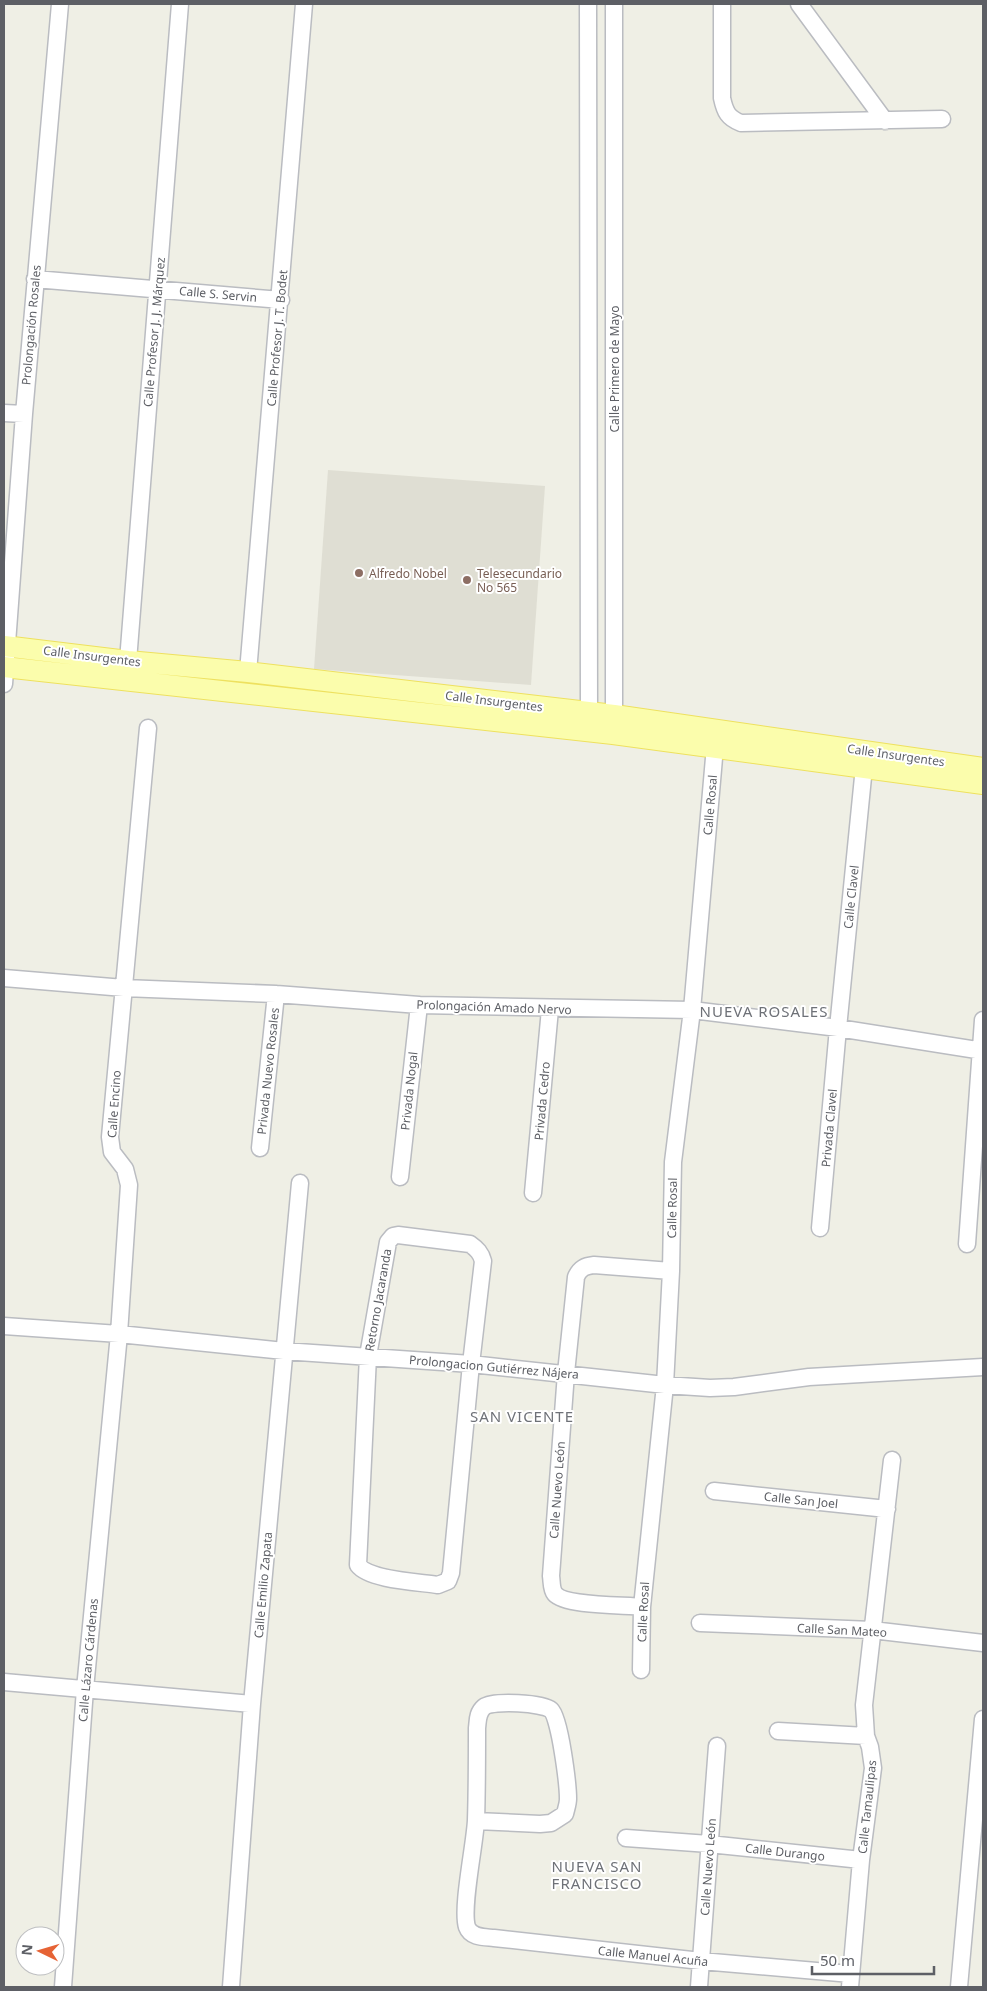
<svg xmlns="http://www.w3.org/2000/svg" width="987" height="1991" font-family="'Noto Sans',sans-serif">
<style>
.education{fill:#dfded3}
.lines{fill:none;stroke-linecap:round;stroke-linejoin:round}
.minor-casing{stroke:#babcc1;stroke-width:19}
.major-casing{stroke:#eee15f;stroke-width:22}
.minor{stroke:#fff;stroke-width:16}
.major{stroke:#fbfdac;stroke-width:20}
.education-dot{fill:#8d6e63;stroke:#fff;stroke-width:2}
.labels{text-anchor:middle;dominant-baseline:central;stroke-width:4;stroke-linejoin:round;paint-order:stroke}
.street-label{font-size:12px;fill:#5d5f65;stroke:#fff}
.education-label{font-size:12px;fill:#785e54;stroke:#fff;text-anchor:start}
.quarter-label{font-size:15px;letter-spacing:1px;fill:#6e7177;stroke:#fff}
</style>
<rect width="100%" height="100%" fill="#efefe5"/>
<path class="education" d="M328,470L545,486L531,685L314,669Z"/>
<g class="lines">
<defs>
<path id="minor" d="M588,4L589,724
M722,4V98C725,112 728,118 741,123L942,119
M799,4L885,121
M35,279L281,300
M4,413L24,414
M128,661L180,4
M248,672L304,4
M4,684L24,414L60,4
M614,727V4
M4,978L124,988L276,994L419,1005L692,1010L838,1028L983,1051
M260,1148L276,994
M400,1177L419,1005
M533,1193L550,1009
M820,1228L838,1028L864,767
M398,1235L470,1244C477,1249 481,1253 483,1261L471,1364L451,1573L448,1581L438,1585C419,1582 369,1580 358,1565L368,1356L388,1242L393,1236Z
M967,1244L983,1020
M4,1326L119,1334L284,1351L471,1364L665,1385L710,1388L734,1387L809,1377L983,1367
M714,1491L887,1509
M642,1607C625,1605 565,1606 555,1594C551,1589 552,1582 551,1576L566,1373L576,1277C580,1268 585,1266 594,1265L671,1271
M700,1623L872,1630L983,1643
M641,1670L642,1607L665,1385L671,1271L673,1162L692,1010L716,735
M4,1682L252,1704
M778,1731L866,1736
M476,1821L540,1824L551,1823L565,1814C566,1809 568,1804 568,1799C568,1785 560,1718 551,1710C543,1703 493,1700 484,1707C477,1713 478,1721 477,1728C477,1759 477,1790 476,1820C475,1844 461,1908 467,1927C471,1938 485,1937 494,1938L701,1961L851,1974
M626,1838L709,1844L861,1860
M63,1987L85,1689L119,1334L129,1185L125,1169L112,1152L110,1137L148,728
M231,1987L252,1704L300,1183
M699,1987L717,1746
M850,1987L861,1860L873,1768L870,1747L866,1736L864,1705L892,1460
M959,1987L983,1719"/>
<path id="major" d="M4,646L128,661L248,672L614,715L983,768
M4,667L613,734L983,784"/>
</defs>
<use href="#minor" class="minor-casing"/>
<use href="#major" class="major-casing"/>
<use href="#minor" class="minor"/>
<use href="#major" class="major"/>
</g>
<g class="education-dot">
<circle cx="359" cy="573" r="5"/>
<circle cx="467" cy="580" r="5"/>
</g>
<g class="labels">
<g class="street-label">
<text transform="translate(218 294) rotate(5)">Calle S. Servin</text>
<text transform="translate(31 325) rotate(-85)">Prolongación Rosales</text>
<text transform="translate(154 332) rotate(-85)">Calle Profesor J. J. Márquez</text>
<text transform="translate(277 338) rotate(-85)">Calle Profesor J. T. Bodet</text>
<text transform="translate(614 369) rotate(-90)">Calle Primero de Mayo</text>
<text transform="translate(92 656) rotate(7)">Calle Insurgentes</text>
<text transform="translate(494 701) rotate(7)">Calle Insurgentes</text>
<text transform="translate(896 755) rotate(8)">Calle Insurgentes</text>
<text transform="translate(710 805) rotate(-85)">Calle Rosal</text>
<text transform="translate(851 897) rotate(-84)">Calle Clavel</text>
<text transform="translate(494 1007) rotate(2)">Prolongación Amado Nervo</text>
<text transform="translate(268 1071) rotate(-84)">Privada Nuevo Rosales</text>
<text transform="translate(409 1091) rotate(-84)">Privada Nogal</text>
<text transform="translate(542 1101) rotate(-85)">Privada Cedro</text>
<text transform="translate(114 1104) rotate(-86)">Calle Encino</text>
<text transform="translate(829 1128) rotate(-85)">Privada Clavel</text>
<text transform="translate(672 1208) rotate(-89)">Calle Rosal</text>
<text transform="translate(378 1300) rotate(-80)">Retorno Jacaranda</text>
<text transform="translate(494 1367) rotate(5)">Prolongacion Gutiérrez Nájera</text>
<text transform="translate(557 1490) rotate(-86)">Calle Nuevo León</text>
<text transform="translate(801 1500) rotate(6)">Calle San Joel</text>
<text transform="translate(263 1585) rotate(-85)">Calle Emilio Zapata</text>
<text transform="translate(643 1612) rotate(-87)">Calle Rosal</text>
<text transform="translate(842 1630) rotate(3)">Calle San Mateo</text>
<text transform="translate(88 1660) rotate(-85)">Calle Lázaro Cárdenas</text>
<text transform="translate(867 1807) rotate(-84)">Calle Tamaulipas</text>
<text transform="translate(785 1852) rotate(6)">Calle Durango</text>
<text transform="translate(708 1867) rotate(-86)">Calle Nuevo León</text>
<text transform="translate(653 1956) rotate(6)">Calle Manuel Acuña</text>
</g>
<g class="education-label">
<text x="369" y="573">Alfredo Nobel</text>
<text x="477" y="573">Telesecundario<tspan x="477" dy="14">No 565</tspan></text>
</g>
<g class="quarter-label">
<text x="764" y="1011">NUEVA ROSALES</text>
<text x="522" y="1416">SAN VICENTE</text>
<text x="597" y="1866">NUEVA SAN<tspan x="597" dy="17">FRANCISCO</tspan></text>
</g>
</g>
<rect width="987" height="1991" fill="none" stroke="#5d5f65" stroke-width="10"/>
<g transform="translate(40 1951) rotate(275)"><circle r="24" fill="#ffffff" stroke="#bebfc1"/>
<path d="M0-4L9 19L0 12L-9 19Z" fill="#e66335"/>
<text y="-8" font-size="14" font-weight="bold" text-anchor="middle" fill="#5d5f65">N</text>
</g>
<path d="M812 1966v8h122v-8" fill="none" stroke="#5d5f65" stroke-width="2.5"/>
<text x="820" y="1966" font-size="15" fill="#5d5f65" stroke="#ffffff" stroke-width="4" paint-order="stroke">50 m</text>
</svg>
